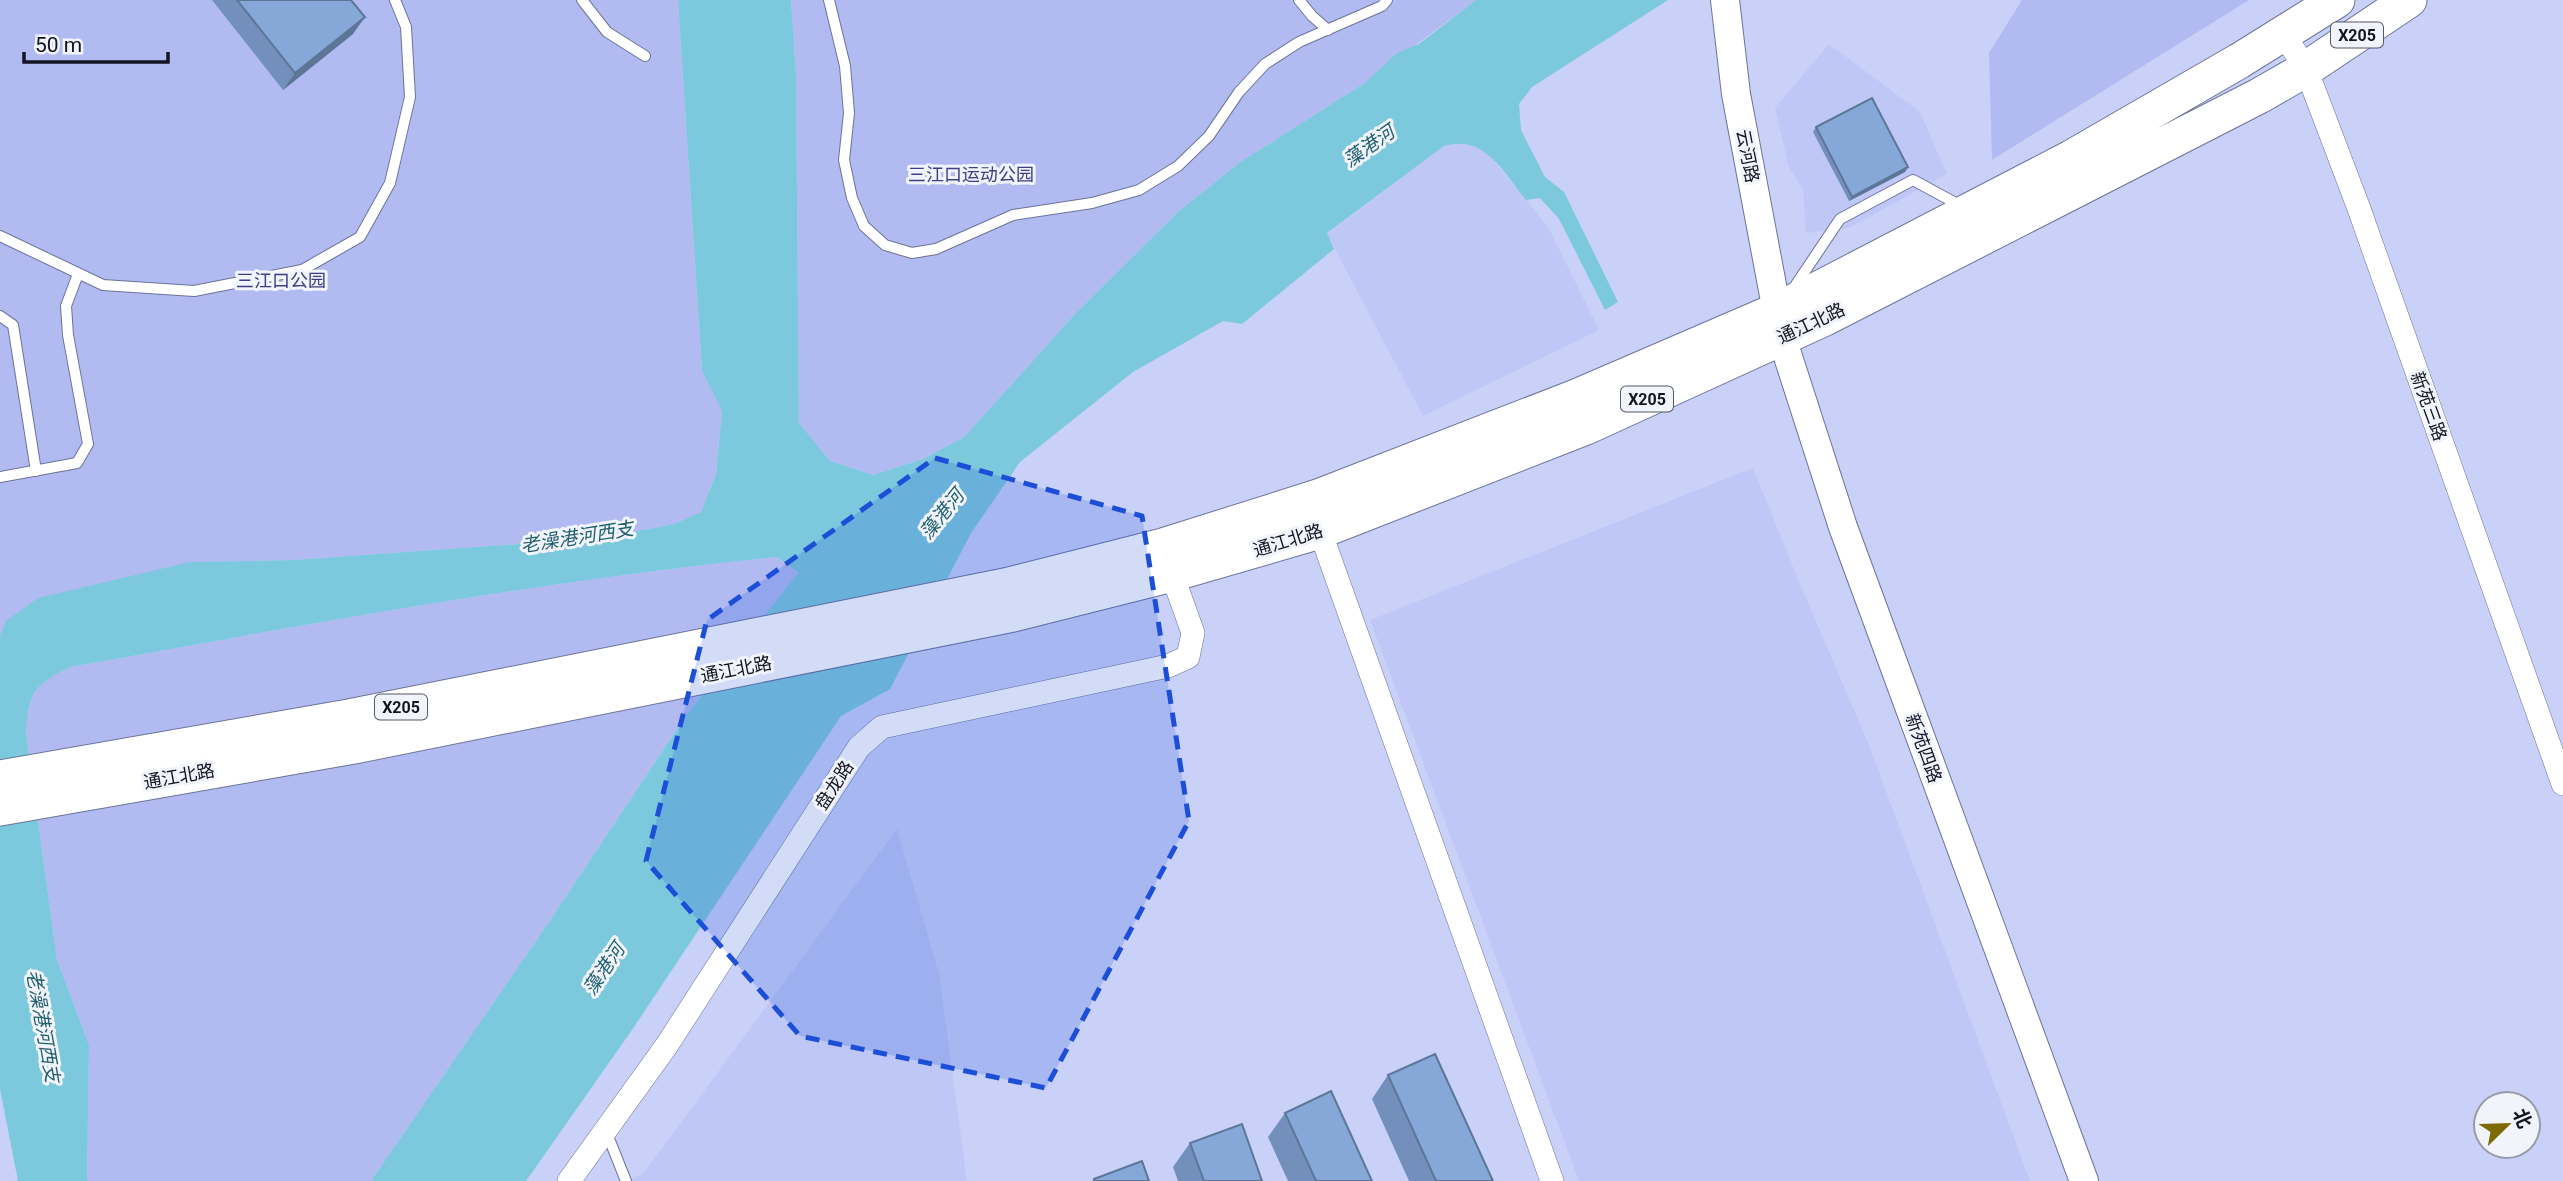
<svg xmlns="http://www.w3.org/2000/svg" width="2563" height="1181" font-family="Roboto,'Noto Sans SC',sans-serif">
<style>
.built{fill:#bec7f6}
.green{fill:#b1bbf2}
.water{fill:#7cc9dd}
.lines{fill:none;stroke-linecap:round;stroke-linejoin:round}
.service-casing{stroke:#6c7397;stroke-width:12}
.minor-casing{stroke:#6c7397;stroke-width:24}
.tertiary-casing{stroke:#6c7397;stroke-width:30}
.primary-casing{stroke:#6c7397;stroke-width:37}
.service{stroke:#fff;stroke-width:10}
.minor{stroke:#fff;stroke-width:23}
.tertiary{stroke:#fff;stroke-width:28}
.primary{stroke:#fff;stroke-width:35}
.wall{fill:#7290bb}
.shaded-wall{fill:#5d7698}
.building{fill:#85a8d9;stroke:#5d7698;stroke-width:2}
.marked{fill:#1d4ed8;fill-opacity:0.2;stroke:#1d4ed8;stroke-width:5;stroke-dasharray:14 9;stroke-linejoin:round}
.labels{text-anchor:middle;dominant-baseline:central;stroke-width:6;stroke-linejoin:round;paint-order:stroke}
.shield{fill:#f2f4fc;stroke:#555763;stroke-width:2}
.shield-label{font-size:16px;font-weight:bold;fill:#121422}
.street-label{font-size:18px;fill:#121422;stroke:#f2f4fc}
.park-label{font-size:18px;fill:#3a4083;stroke:#f2f4fc}
.water-label{font-size:19px;font-style:italic;fill:#205f6d;stroke:#f2f4fc}
</style>
<rect width="100%" height="100%" fill="#c9d1f9"/>
<path class="built" d="M1829,44L1920,112L1947,174L1849,228L1806,233L1803,190L1789,167L1775,108Z
M1459,142L1486,151L1548,227L1599,330L1423,416L1327,234L1444,146Z
M1753,468L1802,589L1869,745L2030,1181H1579L1370,620Z
M897,829L939,974L967,1181H626L643,1174Z"/>
<path class="green" d="M0,0H678L702,371L722,410L716,474L701,512L674,524L601,538L294,560L190,562L0,636Z
M791,0H1476L1366,82L1239,163L1179,211L1076,313L964,437L923,459L873,475L830,461L799,423L796,74Z
M2022,0H2249L1992,160L1989,53Z
M777,557L798,574L687,714L549,922L371,1181H87L89,1045L57,960L26,733C29,692 33,686 70,667C304,625 539,581 777,557Z"/>
<path class="water" d="M678,0H791L796,74L799,423L830,461L873,475L923,459L964,437L1076,313L1179,211L1239,163L1366,82L1397,53L1419,44L1476,0H1668L1532,87L1519,104L1521,130L1545,177L1564,192L1618,302L1605,310L1559,219L1540,198L1526,200C1503,172 1485,134 1444,146L1327,233L1334,249L1242,324L1223,321L1133,372L1020,462L971,533L890,689L841,716L632,1030L526,1181H371L549,922L687,714L798,573L777,557C539,581 304,625 70,667C33,686 29,692 26,733L57,960L89,1045L87,1181H18L0,1089V636L6,621L38,598L190,562L294,560L601,538L674,524L701,512L716,474L722,411L702,371Z"/>
<g class="lines">
<defs>
<path id="service" d="M582,0L607,32L645,56
M829,0L845,66L849,113L844,160L852,198L864,226L885,245L912,253L936,249L1013,215L1092,203L1139,190L1178,166L1209,136L1239,92L1265,64L1299,42L1382,6L1387,0
M1299,0L1312,16L1328,30
M0,236L103,285L194,291L302,270L360,237L390,183L410,97L406,27L395,0
M1793,289L1840,219L1913,180L1961,206
M0,316L13,325L36,471
M0,477L77,463L88,444L68,335L66,306L78,274
M606,1131L626,1181"/>
<path id="minor" d="M2283,33L2306,69L2358,206L2563,784
M1320,531L1552,1181
M569,1181L667,1045L859,747L882,727L1168,666L1188,657L1193,633L1172,574"/>
<path id="tertiary" d="M1725,0L1736,94L1782,338L1843,527L2084,1181"/>
<path id="primary" d="M0,778L349,717L1005,586L1163,546L1318,497L1576,397L1778,310L2071,158L2239,61L2337,0
M0,808L354,746L1013,614L1172,574L1320,531L1586,427L1825,318L2259,96L2306,69L2409,0"/>
</defs>
<use href="#service" class="service-casing"/>
<use href="#minor" class="minor-casing"/>
<use href="#tertiary" class="tertiary-casing"/>
<use href="#primary" class="primary-casing"/>
<use href="#service" class="service"/>
<use href="#minor" class="minor"/>
<use href="#tertiary" class="tertiary"/>
<use href="#primary" class="primary"/>
</g>
<path class="wall" d="M212,0H351L353,34L283,90Z
M1816,127L1908,167L1905,172L1849,201L1813,132Z
M1388,1075L1493,1181H1409L1372,1099Z
M1285,1113L1372,1181H1288L1268,1137Z
M1190,1143L1262,1181H1178L1173,1167Z"/>
<path class="shaded-wall" d="M365,17L353,34L283,90L295,73Z
M1908,167L1905,172L1849,201L1852,197Z"/>
<path class="building" d="M237,0H351L365,17L295,73Z
M1872,98L1908,167L1852,197L1816,127Z
M1435,1054L1493,1181H1436L1388,1075Z
M1331,1091L1372,1181H1316L1285,1113Z
M1242,1124L1262,1181H1204L1190,1143Z
M1142,1161L1149,1181H1094V1179Z"/>
<path class="marked" d="M935,458L1142,516L1189,821L1046,1088L800,1036L646,861L707,620Z"/>
<g class="labels">
<g class="shield">
<rect x="2331" y="22.5" width="52" height="25" rx="5"/>
<rect x="1621" y="386.5" width="52" height="25" rx="5"/>
<rect x="375" y="694.5" width="52" height="25" rx="5"/>
</g>
<g class="shield-label">
<text x="2357" y="35">X205</text>
<text x="1647" y="399">X205</text>
<text x="401" y="707">X205</text>
</g>
<g class="street-label">
<text transform="translate(1748 156) rotate(79)">云河路</text>
<text transform="translate(1811 323) rotate(-25)">通江北路</text>
<text transform="translate(2429 406) rotate(70)">新苑三路</text>
<text transform="translate(1288 540) rotate(-17)">通江北路</text>
<text transform="translate(736 669) rotate(-11)">通江北路</text>
<text transform="translate(1924 748) rotate(70)">新苑四路</text>
<text transform="translate(179 776) rotate(-10)">通江北路</text>
<text transform="translate(834 785) rotate(-57)">盘龙路</text>
</g>
<g class="park-label">
<text x="971" y="174">三江口运动公园</text>
<text x="281" y="280">三江口公园</text>
</g>
<g class="water-label">
<text transform="translate(1369 146) rotate(-35)">藻港河</text>
<text transform="translate(942 514) rotate(-51)">藻港河</text>
<text transform="translate(577 537) rotate(-9)">老澡港河西支</text>
<text transform="translate(604 969) rotate(-56)">藻港河</text>
<text transform="translate(43 1026) rotate(80)">老澡港河西支</text>
</g>
</g>
<g transform="translate(2507 1125) rotate(67)"><circle r="33" fill="#f2f4fc" stroke="#989aa5" stroke-width="2"/>
<path d="M0-5L12 26L0 18L-12 26Z" fill="#7d6a01"/>
<text y="-10" font-size="19" font-weight="bold" text-anchor="middle" fill="#121422">北</text>
</g>
<path d="M24 52v10h144v-10" fill="none" stroke="#121422" stroke-width="3.5"/>
<text x="35" y="52" font-size="21" fill="#121422" stroke="#f2f4fc" stroke-width="5" paint-order="stroke">50 m</text>
</svg>
